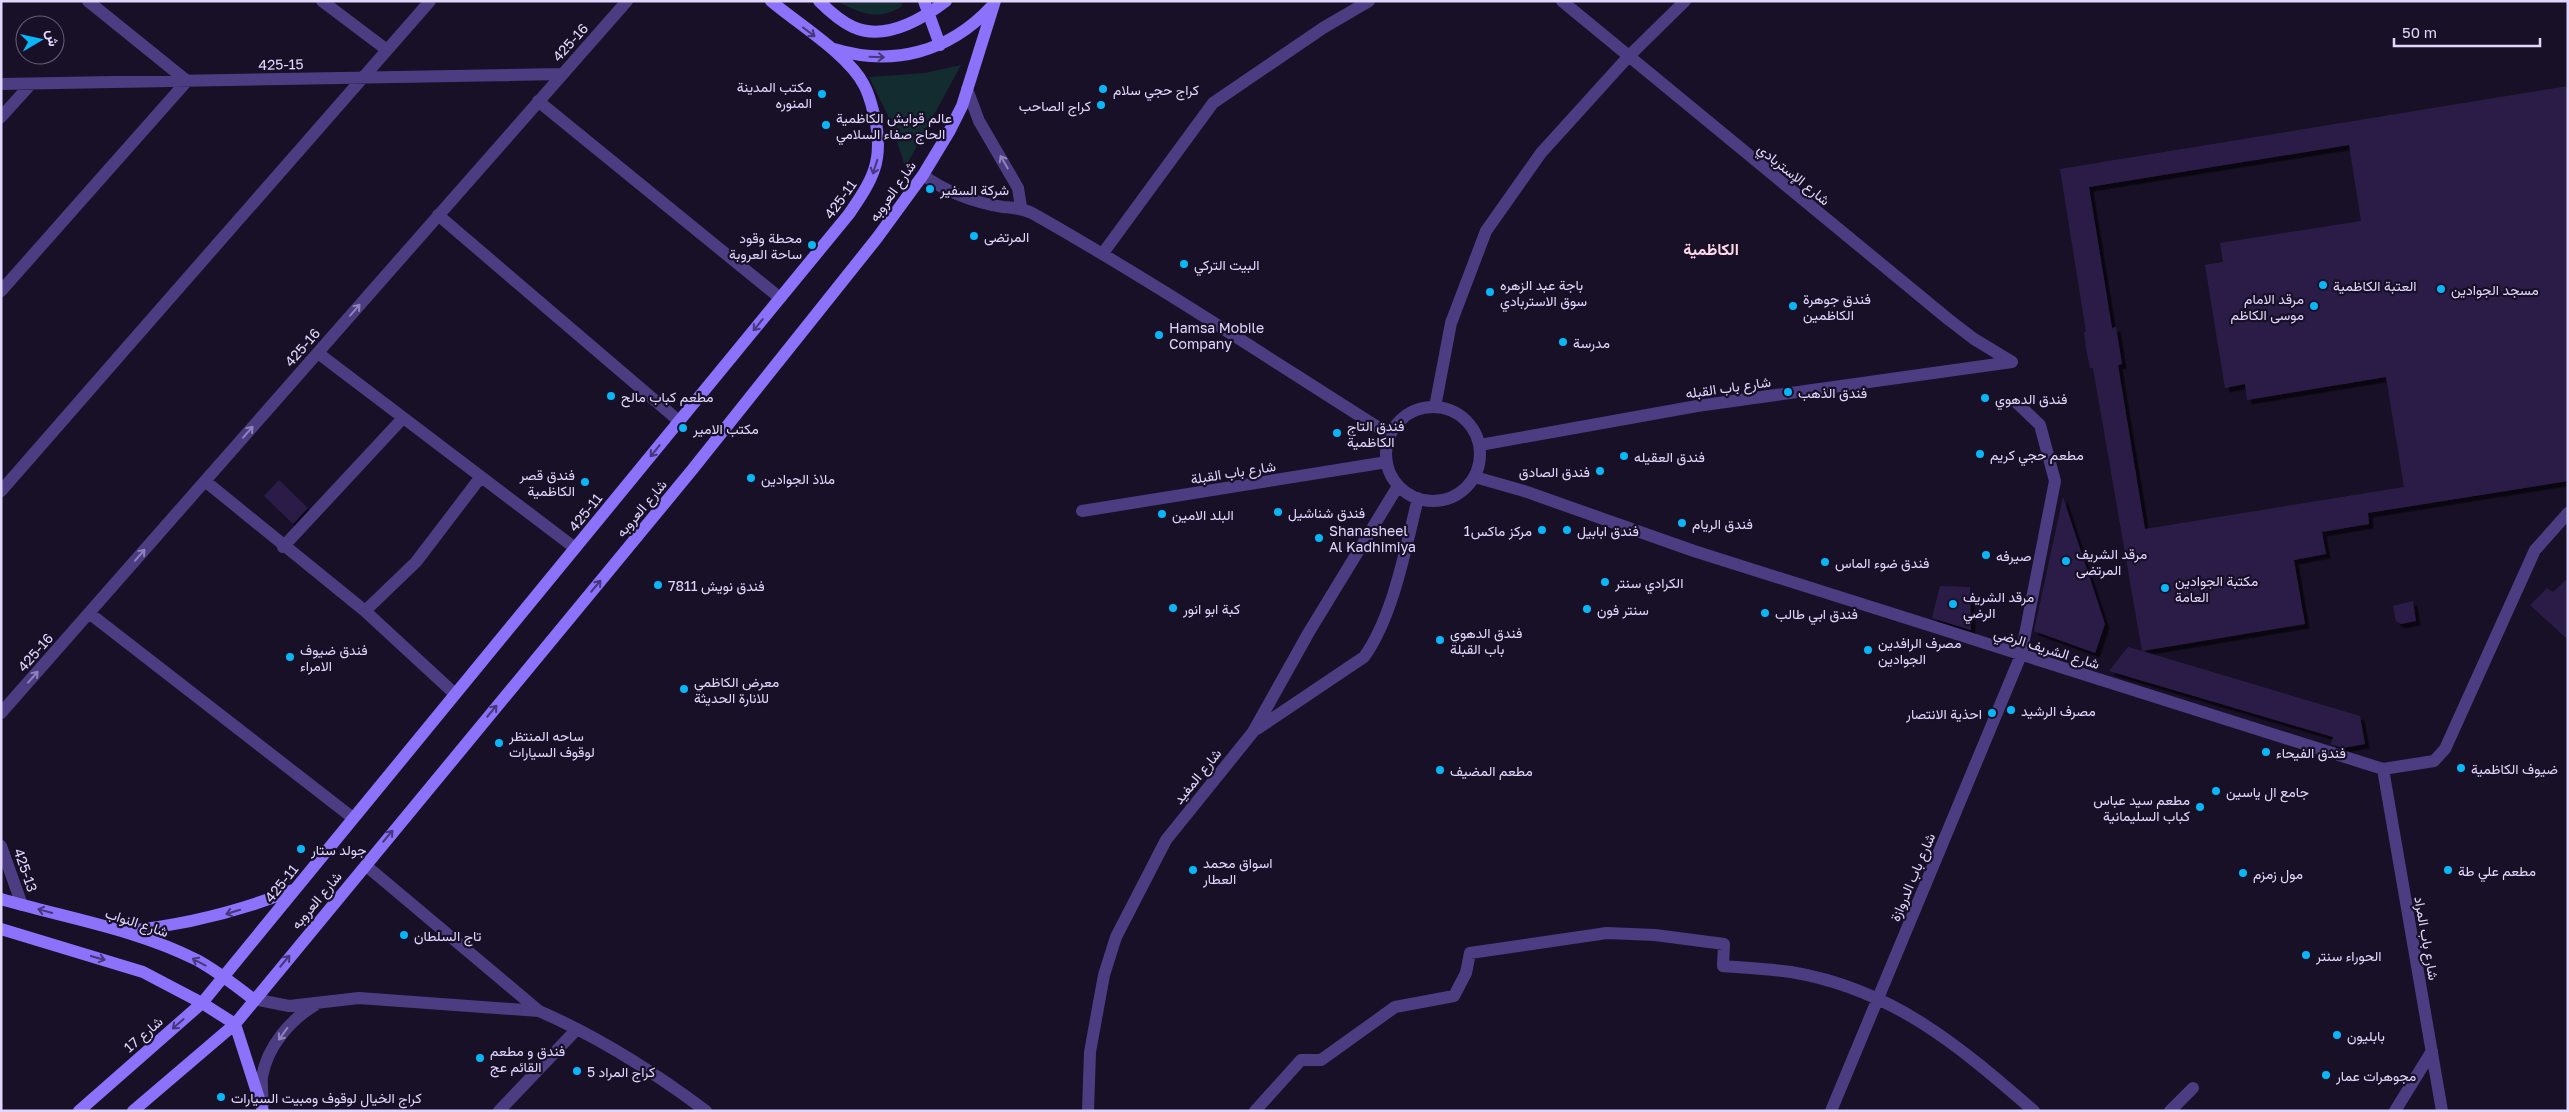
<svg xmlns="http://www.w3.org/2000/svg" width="2569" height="1112" font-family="'Golos Text',Vazirmatn,sans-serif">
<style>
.green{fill:#132c30}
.building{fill:#2c1d46;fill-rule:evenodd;filter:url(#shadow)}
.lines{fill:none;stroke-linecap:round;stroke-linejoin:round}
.street{stroke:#4c3d83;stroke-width:12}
.secondary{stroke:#8c71fa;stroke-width:12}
.oneway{stroke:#46377b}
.oneway2{stroke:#9082ba}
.poi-dot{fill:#09b6f7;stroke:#181026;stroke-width:2}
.labels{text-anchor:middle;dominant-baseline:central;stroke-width:4.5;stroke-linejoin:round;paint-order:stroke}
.street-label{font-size:14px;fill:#e2d6fe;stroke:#181026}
.poi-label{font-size:14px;fill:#e2d6fe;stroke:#181026;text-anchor:start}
.quarter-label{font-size:16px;font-weight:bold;fill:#fed8ea;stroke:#181026}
</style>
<defs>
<filter id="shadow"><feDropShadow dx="4.5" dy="4.5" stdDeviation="0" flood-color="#0009"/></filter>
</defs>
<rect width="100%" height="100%" fill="#181026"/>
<path class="green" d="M836,1H901L902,6C877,22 861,13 836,1Z
M961,65L906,166H905L890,120L869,77L925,73Z"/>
<path class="building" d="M2568,86V481L2368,513L2369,524L2322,532L2326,554L2294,560L2305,624L2142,651L2360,716L2365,744L2342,748L2331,744L2333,737L2109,671L2128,647L2142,651L2093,368H2090L2086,348L2084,332H2086L2060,169ZM2349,145L2361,221L2220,243L2223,262L2205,265L2225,388L2245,384L2247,400L2386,377L2404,487L2145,529L2118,365L2122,364L2116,327L2112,328L2089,187Z
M279,480L308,508L293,524L264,496Z
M2063,497L2105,624L2095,653L2034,631Z
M2568,578V640L2530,605L2547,588L2553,592Z
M1940,586L1970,587L1971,630L1932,618Z
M2413,601L2416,621L2401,624L2396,621L2393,606Z"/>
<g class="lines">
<path class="street" d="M322,1L387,50
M1562,1L1948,319L1974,339L2012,362
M1,84L561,74
M967,89L979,121L1018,188L1021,207
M538,101L780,298
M1,117L31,84
M923,175C944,191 975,203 1003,207C1014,208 1021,208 1032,213C1154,282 1271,360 1390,435
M438,215L679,421
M1103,253L1213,103L1323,28L1369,1
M1,291L187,81L88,1
M318,353L575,548
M1435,407L1451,323L1486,231L1541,153L1628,57L1685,1
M1386 454a47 47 0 1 1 94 0a47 47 0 1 1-94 0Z
M1480,445L1697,406L2012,362
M1475,477L1524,491L1694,551L2383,769L2434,761L2445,749L2535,550L2568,513
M205,481L365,611L455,694
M1,491L430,1
M1082,511L1387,462
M283,547L403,418
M365,611L416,562L480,478
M89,613L353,818
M1,713L627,1
M1257,729L1364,657C1393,617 1406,547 1418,498
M2383,769L2442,1111
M1,846L22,905
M370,869L539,1011C599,1037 654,1072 706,1111
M253,999L289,1006L359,998L539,1011
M263,1105C263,1096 261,1086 262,1077C267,1047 290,1020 315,1005
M499,1111L577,1029
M1088,1111L1090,1052L1104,975L1116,937L1166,840L1253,732L1309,632L1398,486
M1255,1111L1301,1060H1321L1395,1007L1454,996L1466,973L1470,953L1607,933L1655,935L1724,944L1723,966C1745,968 1769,969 1791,972C1893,989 1959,1046 2034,1111
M1831,1111L2021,655L2055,481L2040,425L2018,404
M2170,1111L2193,1088
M2395,1111L2432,1051"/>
<path class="secondary" d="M819,1C829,11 840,21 853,27C884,41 921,20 946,1
M924,1L940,45
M834,49C893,67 949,52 991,7
M1,899C66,918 136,929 197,960C217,971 235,985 253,999
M1,929L143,972L202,1003L235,1024L263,1111
M126,931C185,925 238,912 293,890
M79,1111L202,1003L849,214C873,179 884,161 875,118C872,107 870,96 864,85C849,55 798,24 771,1
M133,1111L235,1024L692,470L877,238L923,175L949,132L962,106L995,1"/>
</g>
<defs><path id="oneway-shaft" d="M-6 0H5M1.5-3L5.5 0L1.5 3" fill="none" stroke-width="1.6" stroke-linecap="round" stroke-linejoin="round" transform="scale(1.25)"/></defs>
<g class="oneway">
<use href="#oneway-shaft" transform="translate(809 32) rotate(37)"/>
<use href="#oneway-shaft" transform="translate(877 57) rotate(2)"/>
<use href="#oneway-shaft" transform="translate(875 167) rotate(108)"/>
<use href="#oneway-shaft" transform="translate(758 325) rotate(129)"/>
<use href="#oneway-shaft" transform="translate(655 451) rotate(129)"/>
<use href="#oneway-shaft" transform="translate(596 586) rotate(-50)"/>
<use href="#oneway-shaft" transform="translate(492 711) rotate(-50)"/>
<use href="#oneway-shaft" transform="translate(388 836) rotate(-50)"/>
<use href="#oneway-shaft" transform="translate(45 911) rotate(-165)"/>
<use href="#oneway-shaft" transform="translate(233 912) rotate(163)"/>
<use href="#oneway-shaft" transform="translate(98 958) rotate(16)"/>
<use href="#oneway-shaft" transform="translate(285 961) rotate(-50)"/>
<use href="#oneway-shaft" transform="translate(199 962) rotate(-152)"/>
<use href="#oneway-shaft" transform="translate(178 1024) rotate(139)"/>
</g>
<g class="oneway2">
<use href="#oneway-shaft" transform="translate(1004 162) rotate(-120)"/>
<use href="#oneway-shaft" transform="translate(355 310) rotate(-49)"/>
<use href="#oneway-shaft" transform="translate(248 432) rotate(-49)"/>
<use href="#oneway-shaft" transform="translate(140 555) rotate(-49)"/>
<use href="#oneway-shaft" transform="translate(33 677) rotate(-49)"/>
<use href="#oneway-shaft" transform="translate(283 1034) rotate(126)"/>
</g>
<g class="poi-dot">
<circle cx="1103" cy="89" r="5"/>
<circle cx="822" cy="94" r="5"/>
<circle cx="1101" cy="105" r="5"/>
<circle cx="826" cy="125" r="5"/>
<circle cx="930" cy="189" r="5"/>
<circle cx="974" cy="236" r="5"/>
<circle cx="812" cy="245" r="5"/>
<circle cx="1184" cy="264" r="5"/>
<circle cx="2323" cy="285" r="5"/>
<circle cx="2441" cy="289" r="5"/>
<circle cx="1490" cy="292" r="5"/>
<circle cx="1793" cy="306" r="5"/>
<circle cx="2314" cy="306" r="5"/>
<circle cx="1159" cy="335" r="5"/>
<circle cx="1563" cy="342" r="5"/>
<circle cx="1788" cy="392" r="5"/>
<circle cx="611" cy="396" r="5"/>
<circle cx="1985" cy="398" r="5"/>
<circle cx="683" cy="428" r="5"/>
<circle cx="1337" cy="433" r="5"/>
<circle cx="1980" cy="454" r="5"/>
<circle cx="1624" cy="456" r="5"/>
<circle cx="1600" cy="471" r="5"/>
<circle cx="751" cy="478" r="5"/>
<circle cx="585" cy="482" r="5"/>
<circle cx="1278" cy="512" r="5"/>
<circle cx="1162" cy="514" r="5"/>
<circle cx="1682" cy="523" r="5"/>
<circle cx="1542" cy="530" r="5"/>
<circle cx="1567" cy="530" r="5"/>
<circle cx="1319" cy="538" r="5"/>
<circle cx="1986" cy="555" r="5"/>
<circle cx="2066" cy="561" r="5"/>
<circle cx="1825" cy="562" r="5"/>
<circle cx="1605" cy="582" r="5"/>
<circle cx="658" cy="585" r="5"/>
<circle cx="2165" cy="588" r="5"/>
<circle cx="1953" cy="604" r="5"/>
<circle cx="1173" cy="608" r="5"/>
<circle cx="1587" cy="609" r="5"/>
<circle cx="1765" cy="613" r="5"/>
<circle cx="1440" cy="640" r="5"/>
<circle cx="1868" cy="650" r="5"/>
<circle cx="290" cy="657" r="5"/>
<circle cx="684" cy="689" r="5"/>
<circle cx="2011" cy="710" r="5"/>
<circle cx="1992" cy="713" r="5"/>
<circle cx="499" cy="743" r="5"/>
<circle cx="2266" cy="752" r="5"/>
<circle cx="2461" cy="768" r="5"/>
<circle cx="1440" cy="770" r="5"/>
<circle cx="2216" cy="791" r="5"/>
<circle cx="2200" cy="807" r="5"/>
<circle cx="301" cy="849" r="5"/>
<circle cx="1193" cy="870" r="5"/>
<circle cx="2448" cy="870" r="5"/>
<circle cx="2243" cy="873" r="5"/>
<circle cx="404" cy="935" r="5"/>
<circle cx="2306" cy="955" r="5"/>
<circle cx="2337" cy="1035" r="5"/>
<circle cx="480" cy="1058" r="5"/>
<circle cx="577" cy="1071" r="5"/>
<circle cx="2326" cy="1075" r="5"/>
<circle cx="221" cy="1097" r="5"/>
</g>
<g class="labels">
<g class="street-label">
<text transform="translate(570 42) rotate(-48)">425-16</text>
<text transform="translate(281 64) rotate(-1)">425-15</text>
<text transform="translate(1794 174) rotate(39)">شارع الإستربادي</text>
<text transform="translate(892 191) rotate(-55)">شارع العروبه</text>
<text transform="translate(840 199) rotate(-54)">425-11</text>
<text transform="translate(302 347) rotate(-49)">425-16</text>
<text transform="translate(1728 387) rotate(-8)">شارع باب القبله</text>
<text transform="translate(1233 472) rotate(-9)">شارع باب القبلة</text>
<text transform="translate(641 508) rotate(-50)">شارع العروبه</text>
<text transform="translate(585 512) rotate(-51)">425-11</text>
<text transform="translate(2047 648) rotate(17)">شارع الشريف الرضي</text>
<text transform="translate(35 652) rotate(-49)">425-16</text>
<text transform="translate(1197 776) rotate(-51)">شارع المفيد</text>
<text transform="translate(26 870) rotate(71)">425-13</text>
<text transform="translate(1912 877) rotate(-67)">شارع باب الدروازة</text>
<text transform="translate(281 883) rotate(-51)">425-11</text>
<text transform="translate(316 900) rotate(-50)">شارع العروبه</text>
<text transform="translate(137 922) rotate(18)">شارع النواب</text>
<text transform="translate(2427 938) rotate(80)">شارع باب المراد</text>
<text transform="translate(143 1034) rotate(-41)">شارع 17</text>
</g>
<g class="poi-label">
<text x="812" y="86" text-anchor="end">مكتب المدينة<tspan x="812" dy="16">المنوره</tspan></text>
<text x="1113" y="89">كراج حجي سلام</text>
<text x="1091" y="105" text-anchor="end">كراج الصاحب</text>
<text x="836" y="117">عالم قوايش الكاظمية<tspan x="836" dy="16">الحاج صفاء السلامي</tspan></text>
<text x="940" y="189">شركة السفير</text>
<text x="984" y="236">المرتضى</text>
<text x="802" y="237" text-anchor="end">محطة وقود<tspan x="802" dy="16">ساحة العروبة</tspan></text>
<text x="1194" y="264">البيت التركي</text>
<text x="1500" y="284">باجة عبد الزهره<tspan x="1500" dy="16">سوق الاستربادي</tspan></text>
<text x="2333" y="285">العتبة الكاظمية</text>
<text x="2451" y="289">مسجد الجوادين</text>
<text x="1803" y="298">فندق جوهرة<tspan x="1803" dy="16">الكاظمين</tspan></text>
<text x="2304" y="298" text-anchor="end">مرقد الامام<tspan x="2304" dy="16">موسى الكاظم</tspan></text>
<text x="1169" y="327">Hamsa Mobile<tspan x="1169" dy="16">Company</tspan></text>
<text x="1573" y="342">مدرسة</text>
<text x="1798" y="392">فندق الذهب</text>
<text x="621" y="396">مطعم كباب مالح</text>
<text x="1995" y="398">فندق الدهوي</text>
<text x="1347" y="425">فندق التاج<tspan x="1347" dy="16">الكاظمية</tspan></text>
<text x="693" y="428">مكتب الامير</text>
<text x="1990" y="454">مطعم حجي كريم</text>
<text x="1634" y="456">فندق العقيله</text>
<text x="1590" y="471" text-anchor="end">فندق الصادق</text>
<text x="575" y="474" text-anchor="end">فندق قصر<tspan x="575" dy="16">الكاظمية</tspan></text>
<text x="761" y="478">ملاذ الجوادين</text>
<text x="1288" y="512">فندق شناشيل</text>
<text x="1172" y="514">البلد الامين</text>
<text x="1692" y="523">فندق الريام</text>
<text x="1329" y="530">Shanasheel<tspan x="1329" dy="16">Al Kadhimiya</tspan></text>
<text x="1532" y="530" text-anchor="end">مركز ماكس1</text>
<text x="1577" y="530">فندق ابابيل</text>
<text x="2076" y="553">مرقد الشريف<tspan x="2076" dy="16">المرتضى</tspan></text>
<text x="1996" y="555">صيرفه</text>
<text x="1835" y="562">فندق ضوء الماس</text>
<text x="2175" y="580">مكتبة الجوادين<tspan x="2175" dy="16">العامة</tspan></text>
<text x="1615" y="582">الكرادي سنتر</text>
<text x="668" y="585">فندق نويش 7811</text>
<text x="1963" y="596">مرقد الشريف<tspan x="1963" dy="16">الرضي</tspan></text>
<text x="1183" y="608">كبة ابو انور</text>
<text x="1597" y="609">سنتر فون</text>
<text x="1775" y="613">فندق ابي طالب</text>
<text x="1450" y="632">فندق الدهوي<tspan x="1450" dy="16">باب القبلة</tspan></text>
<text x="1878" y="642">مصرف الرافدين<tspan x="1878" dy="16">الجوادين</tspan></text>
<text x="300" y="649">فندق ضيوف<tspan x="300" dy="16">الامراء</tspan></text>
<text x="694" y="681">معرض الكاظمي<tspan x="694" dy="16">للانارة الحديثة</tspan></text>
<text x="2021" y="710">مصرف الرشيد</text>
<text x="1982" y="713" text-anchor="end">احذية الانتصار</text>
<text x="509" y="735">ساحه المنتظر<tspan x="509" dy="16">لوقوف السيارات</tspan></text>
<text x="2276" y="752">فندق الفيحاء</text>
<text x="2471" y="768">ضيوف الكاظمية</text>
<text x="1450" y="770">مطعم المضيف</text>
<text x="2226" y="791">جامع ال ياسين</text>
<text x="2190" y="799" text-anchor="end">مطعم سيد عباس<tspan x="2190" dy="16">كباب السليمانية</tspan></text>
<text x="311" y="849">جولد ستار</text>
<text x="1203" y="862">اسواق محمد<tspan x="1203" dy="16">العطار</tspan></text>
<text x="2458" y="870">مطعم علي طة</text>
<text x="2253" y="873">مول زمزم</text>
<text x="414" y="935">تاج السلطان</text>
<text x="2316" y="955">الحوراء سنتر</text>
<text x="2347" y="1035">بابليون</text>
<text x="490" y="1050">فندق و مطعم<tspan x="490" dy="16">القائم عج</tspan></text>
<text x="587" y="1071">كراج المراد 5</text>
<text x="2336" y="1075">مجوهرات عمار</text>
<text x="231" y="1097">كراج الخيال لوقوف ومبيت السيارات</text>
</g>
<g class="quarter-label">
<text x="1711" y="249">الكاظمية</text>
</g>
</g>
<rect width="2569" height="1112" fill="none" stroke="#e2d6fe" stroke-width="5"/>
<g transform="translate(40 40) rotate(81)"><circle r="24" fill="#181026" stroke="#695f7c"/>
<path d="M0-4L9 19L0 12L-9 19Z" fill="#09b6f7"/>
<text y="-8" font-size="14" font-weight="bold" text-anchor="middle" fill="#e2d6fe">ش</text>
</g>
<path d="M2394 38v8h146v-8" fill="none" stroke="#e2d6fe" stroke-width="2.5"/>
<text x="2402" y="38" font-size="15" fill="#e2d6fe" stroke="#181026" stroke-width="4" paint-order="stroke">50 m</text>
</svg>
